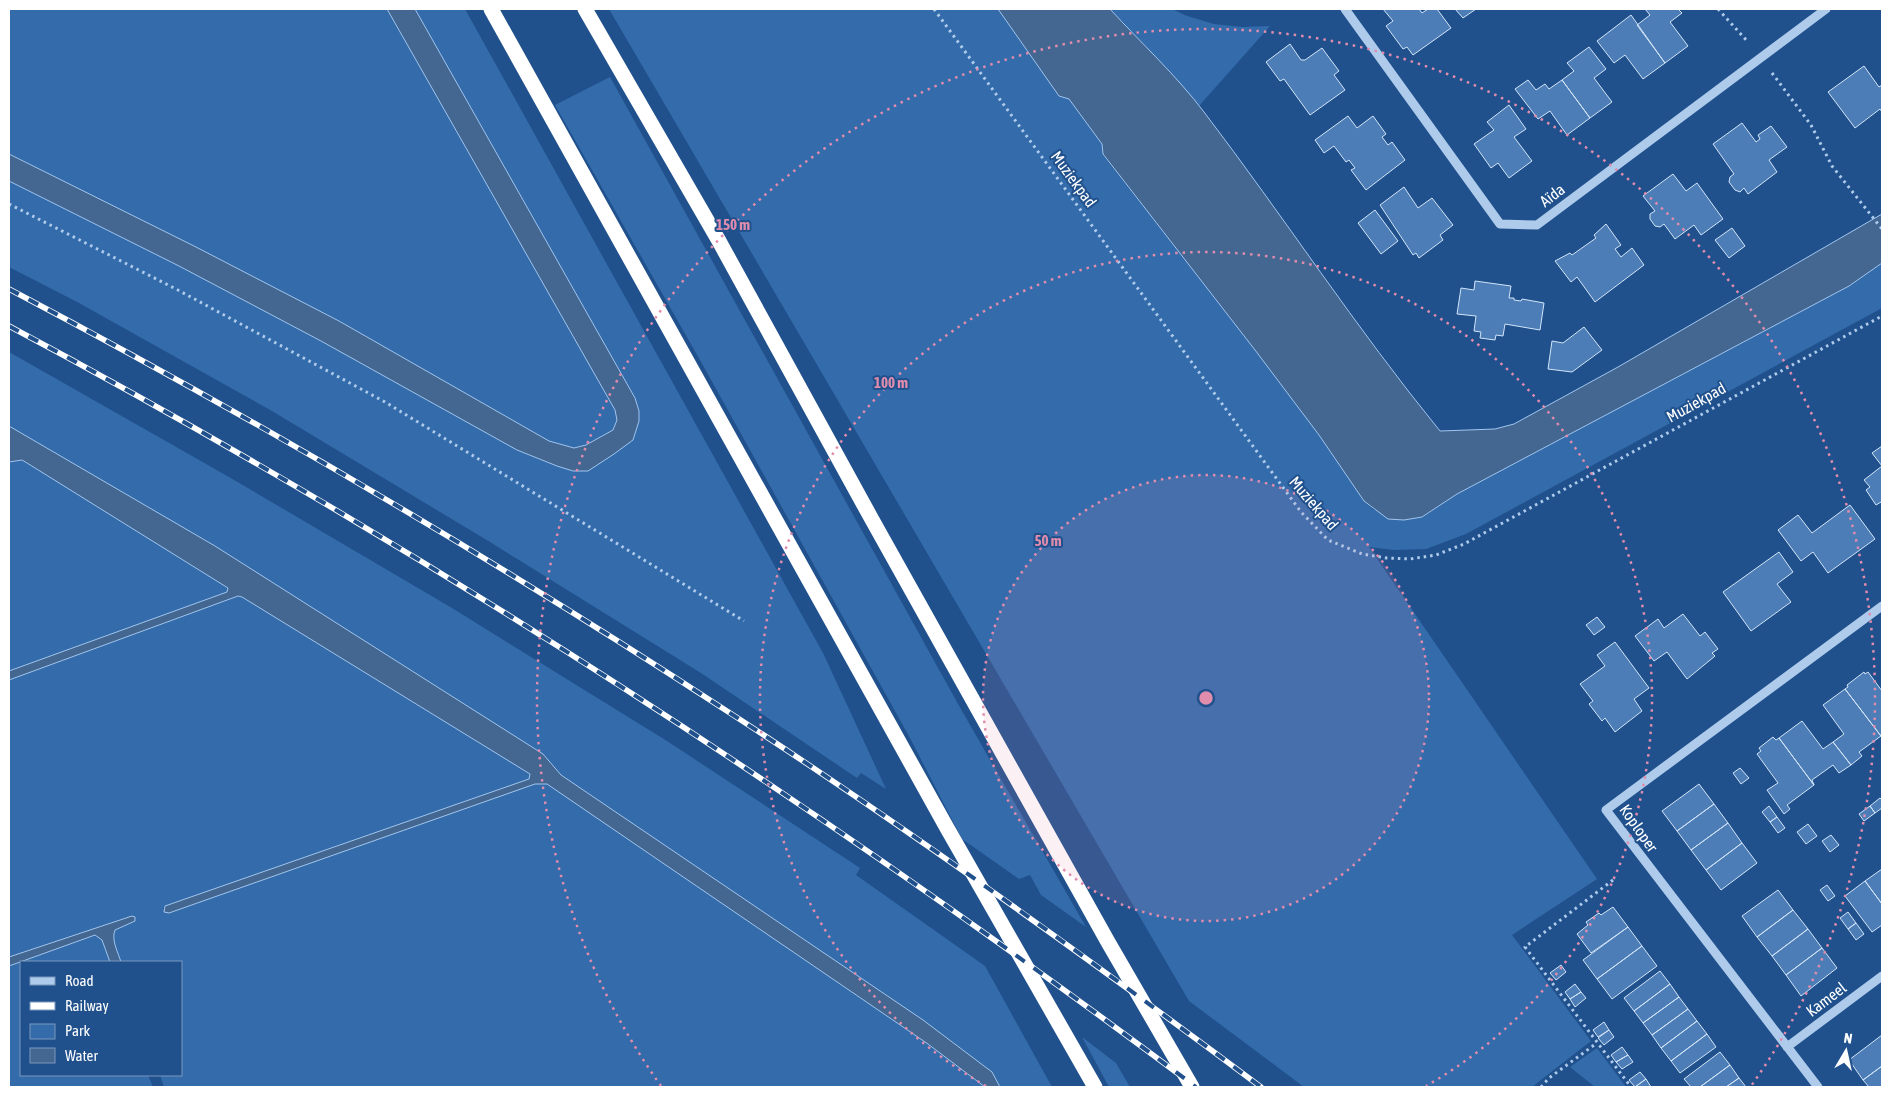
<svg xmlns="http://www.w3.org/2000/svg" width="1891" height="1096" font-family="'Asap Condensed',sans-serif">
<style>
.green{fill:#336bab}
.water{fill:#446792;stroke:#a1c6ee}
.building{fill:#4c7db7;stroke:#d3e5f9}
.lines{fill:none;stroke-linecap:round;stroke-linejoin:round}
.path{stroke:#aecbec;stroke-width:3;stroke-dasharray:2.5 4;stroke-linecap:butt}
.minor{stroke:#aecbec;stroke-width:9}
.highway{stroke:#fff;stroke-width:15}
.rail-casing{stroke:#fff;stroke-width:5.5}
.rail{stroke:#20518d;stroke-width:4;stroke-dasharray:11;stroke-linecap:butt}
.ring{fill:none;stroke:#e08cad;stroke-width:2.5;stroke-dasharray:2.5 5}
.labels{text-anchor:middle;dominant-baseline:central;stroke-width:4;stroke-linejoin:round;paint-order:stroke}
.street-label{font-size:16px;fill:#fff;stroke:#20518d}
.centre{fill:#e08cad;stroke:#20518d;stroke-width:2.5}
.ring-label{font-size:15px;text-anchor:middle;font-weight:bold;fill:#e08cad;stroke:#20518d;stroke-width:4;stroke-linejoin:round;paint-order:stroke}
</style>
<rect width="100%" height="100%" fill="#20518d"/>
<path class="green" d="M9,9H387L615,410L617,420L613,430L586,445L574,448L549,441L339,321L194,246L9,154Z
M415,9H465L823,653L886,789L861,773L857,778L701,673L490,542L272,411L79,303L9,267V181L179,266L321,341L517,450L557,466L573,471L639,411L635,398Z
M609,9H998L1059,96L1069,99L1102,144L1103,155L1255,350L1319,435L1364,501L1374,510L1423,517L1457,494L1849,286L1882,263V308L1466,534L1426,549L1394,550L1369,547L1597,879L1512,935L1591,1041L1532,1087H1304L1189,1001Z
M1110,9H1172L1187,16L1214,24L1242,27L1270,26L1199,106L1170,72Z
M610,77L962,711L1086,927L1041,895L1030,875L1019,879L962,839L910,738L700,360L555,105Z
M9,352L229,477L452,608L667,741L860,868L856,875L985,966L1052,1087H1000L992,1072L923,1020L561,775L543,754L215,546L9,426Z
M22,460L228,588L227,592L9,671V462Z
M238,596L242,597L530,774L529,779L165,906L163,909L535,784H547L928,1044L985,1087H164L160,1075H181V962H121C118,952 111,940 115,930L135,921L134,917L132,916L9,957V680Z
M95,935L102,940L110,962H21V1075H148L153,1087H9V966Z
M1082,1037L1116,1063L1130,1087H1109Z
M1597,1048L1626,1087H1595L1570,1067Z"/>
<path class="water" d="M387,9H415L635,398L639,411V421L633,440L614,454L588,471H573L557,466L517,450L321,341L179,266L9,181V154L194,246L339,321L549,441L574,448L586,445L613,430L617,420L615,410Z
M998,9H1110C1141,43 1176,75 1204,112C1284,217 1356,328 1440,431L1495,429L1514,424L1618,367L1882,214V263L1849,286L1457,494L1422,517L1404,520L1388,519L1364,501L1319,435L1255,350L1103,154L1102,144L1069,99L1059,96Z
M9,426L215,546L543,754L561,775L923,1020L992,1072L1000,1087H985L928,1044L547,784H535L169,913L164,912L165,906L529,779L530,774L242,597L238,596L9,680V671L227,592L228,588L27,463L22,460L9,462Z
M132,916L135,917V921L115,930C111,940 118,952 121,962H110L102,940L95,935L9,966V957Z"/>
<path class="building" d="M1383,9H1419L1422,13L1428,9H1437L1451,28L1413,55L1407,47L1403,49L1386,26L1393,21Z
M1455,9H1476L1463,18Z
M1645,9H1678L1682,13L1670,22L1688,46L1665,63L1637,25L1650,15Z
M1631,15L1665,63L1643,79L1625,55L1614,63L1597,41Z
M1290,44L1301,60H1305L1322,48L1339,71L1334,75L1345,90L1310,115L1284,79L1280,81L1266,62Z
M1589,47L1606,69L1594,78L1612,102L1590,118L1562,80L1574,71L1567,63Z
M1864,66L1879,87L1882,85V112L1880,109L1855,128L1828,92Z
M1528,80L1536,90L1545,84L1549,89L1562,80L1590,118L1567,135L1550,111L1538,119L1515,89Z
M1509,105L1526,129L1514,137L1532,161L1509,178L1498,163L1491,168L1474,144L1494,130L1487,122Z
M1348,116L1357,128L1373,116L1386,134L1382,137L1388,145L1392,142L1405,160L1366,190L1351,170L1355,168L1349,160L1346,162L1334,146L1324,153L1315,140Z
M1742,123L1756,142L1760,139L1758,135L1771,126L1787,147L1769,160L1777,172L1748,194L1744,188L1740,192L1735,190L1729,182L1730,177L1734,174L1713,144Z
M1673,174L1686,191L1697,183L1723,219L1701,235L1694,225L1675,239L1664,224L1660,227L1655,226L1650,219V214L1655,211L1643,196Z
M1404,187L1418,208L1432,198L1453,225L1440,235L1443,240L1419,258L1416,253L1413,255L1380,205Z
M1375,210L1398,241L1381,254L1358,223Z
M1606,224L1621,245L1615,249L1621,257L1632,248L1644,265L1595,302L1577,277L1571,282L1555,261L1570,253L1572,255L1596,238L1594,235Z
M1732,228L1745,246L1729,258L1715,240Z
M1475,281L1511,286L1509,298H1514V300L1521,301L1522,299L1544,303L1540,330L1505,324L1503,336L1496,335L1495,340L1480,338L1481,332L1474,331L1476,316L1457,314L1461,288L1474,290Z
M1584,327L1602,350L1572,372L1548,369L1552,341L1563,343Z
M1882,446V504L1881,502L1876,505L1866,490L1870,487L1864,480L1882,466L1872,453Z
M1850,505L1875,539L1828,573L1813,552L1801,561L1778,530L1798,515L1812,533Z
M1779,552L1793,572L1777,584L1791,602L1751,631L1723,592Z
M1683,614L1700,636L1705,632L1718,649L1712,653L1715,656L1687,679L1667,652L1654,661L1635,636L1658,619L1664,628Z
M1597,617L1605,627L1594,635L1586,625Z
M1615,642L1649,688L1634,699L1642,711L1615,732L1605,718L1602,721L1589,704L1593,701L1580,684L1605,666L1597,655Z
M1864,672L1865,674L1868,672L1882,691V735L1881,736L1845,689L1848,687L1847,685Z
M1845,689L1881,736L1859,752L1862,756L1851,765L1833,742L1844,734L1823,705Z
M1802,721L1823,749L1833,742L1851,765L1839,773L1833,765L1812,780L1814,785L1779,738Z
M1773,737L1776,740L1779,738L1814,785L1787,805L1790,809L1784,814L1767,790L1778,783L1757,754L1761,751L1759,748Z
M1740,768L1749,778L1741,784L1733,773Z
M1699,784L1714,804L1677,831L1662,811Z
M1880,798L1882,800V808L1875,813L1870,806Z
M1714,804L1728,823L1691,850L1677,831Z
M1769,806L1777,817L1770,822L1762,812Z
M1870,806L1875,813L1864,821L1859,814Z
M1777,817L1785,828L1778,833L1770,822Z
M1728,823L1742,843L1706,870L1691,850Z
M1808,824L1817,836L1806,844L1797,832Z
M1831,835L1839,845L1830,852L1822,841Z
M1742,843L1757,863L1721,890L1706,870Z
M1882,869V904L1865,881Z
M1865,881L1882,904V925L1872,932L1845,896Z
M1827,885L1835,896L1828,901L1820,890Z
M1778,890L1793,910L1757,937L1742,916Z
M1613,907L1628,927L1591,953L1577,934L1588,925L1586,922L1599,913L1601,915Z
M1793,910L1808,929L1772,956L1757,937Z
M1848,912L1856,923L1848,929L1840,918Z
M1856,923L1864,934L1856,940L1848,929Z
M1628,927L1642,946L1597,979L1583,960Z
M1808,929L1822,948L1786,975L1772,956Z
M1642,946L1657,966L1612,999L1597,979Z
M1822,948L1837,968L1801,996L1786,975Z
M1561,965L1566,972L1556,980L1550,973Z
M1660,971L1670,984L1634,1011L1624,998Z
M1575,984L1581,992L1570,999L1565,992Z
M1670,984L1679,997L1643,1023L1634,1011Z
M1581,992L1586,998L1575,1007L1570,999Z
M1679,997L1688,1009L1652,1035L1643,1023Z
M1688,1009L1697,1021L1661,1048L1652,1035Z
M1697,1021L1707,1034L1671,1061L1661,1048Z
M1604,1022L1609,1030L1598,1037L1593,1030Z
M1609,1030L1614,1037L1604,1045L1598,1038Z
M1707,1034L1716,1047L1680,1073L1671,1061Z
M1882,1035V1066L1863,1080L1849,1060Z
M1622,1047L1628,1055L1616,1062L1611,1055Z
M1720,1052L1730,1065L1700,1087H1691L1684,1079Z
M1628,1055L1633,1062L1622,1069L1616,1062Z
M1730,1065L1739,1078L1726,1087H1700Z
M1882,1066V1087H1869L1863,1080Z
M1640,1072L1646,1079L1635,1087L1629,1080Z
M1739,1078L1746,1087H1726Z
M1646,1079L1651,1087H1635Z"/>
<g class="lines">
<path class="path" d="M934,9L1301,512L1328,540L1362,554L1387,558L1410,559L1436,555L1464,544L1882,316
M1718,9L1748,42
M1772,73L1811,125L1832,166L1882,229
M9,204L176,289L385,402L744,621
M1613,880L1525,947L1631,1087
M1541,1087L1549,1078L1597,1043"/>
<path class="minor" d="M1345,9L1500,224L1537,225L1826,9
M1787,1047L1882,976
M1818,1087L1606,810L1882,606"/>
<path class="highway" d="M491,9L947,828L1095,1087
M585,9L719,241L870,516L1108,942L1192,1087"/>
<defs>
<path id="rail" d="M9,289C256,419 497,561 730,713C912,831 1088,958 1261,1087
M9,326C424,547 820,806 1196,1087"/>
</defs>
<use href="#rail" class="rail-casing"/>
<use href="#rail" class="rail"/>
</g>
<circle cx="1206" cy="698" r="223" fill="#e08cad" fill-opacity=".12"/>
<g class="ring">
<circle cx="1206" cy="698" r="223"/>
<path d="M986 1086A446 446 0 1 1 1426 1086"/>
<path d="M661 1086A669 669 0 1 1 1751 1086"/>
</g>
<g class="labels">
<g class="street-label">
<text transform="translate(1074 179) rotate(54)">Muziekpad</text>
<text transform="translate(1552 195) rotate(-37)">Aïda</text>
<text transform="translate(1696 402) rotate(-29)">Muziekpad</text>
<text transform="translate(1314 503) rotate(49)">Muziekpad</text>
<text transform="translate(1639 828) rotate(55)">Koploper</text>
<text transform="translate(1826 999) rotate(-37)">Kameel</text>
</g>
</g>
<circle cx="1206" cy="698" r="8" class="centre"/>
<g class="ring-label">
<text x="733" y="230">150 m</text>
<text x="891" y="388">100 m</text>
<text x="1048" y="546">50 m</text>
</g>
<rect width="1891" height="1096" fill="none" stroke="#ffffff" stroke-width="20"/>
<rect x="20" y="961" width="162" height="115" fill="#20518d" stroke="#7997bb"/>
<rect x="30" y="977" width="25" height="8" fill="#aecbec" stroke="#7997bb"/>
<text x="65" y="986" font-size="15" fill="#ffffff">Road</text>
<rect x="30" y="1002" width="25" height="8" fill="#ffffff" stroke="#7997bb"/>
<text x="65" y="1011" font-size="15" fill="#ffffff">Railway</text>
<rect x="30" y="1024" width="25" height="15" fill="#336bab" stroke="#7997bb"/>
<text x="65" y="1036" font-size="15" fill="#ffffff">Park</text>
<rect x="30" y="1048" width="25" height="15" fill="#446792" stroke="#7997bb"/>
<text x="65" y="1061" font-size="15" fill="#ffffff">Water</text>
<g transform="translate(1846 1051) rotate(9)" stroke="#20518d" stroke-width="4" paint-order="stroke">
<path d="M0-4L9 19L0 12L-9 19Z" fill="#ffffff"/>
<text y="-8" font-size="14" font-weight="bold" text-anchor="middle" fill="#ffffff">N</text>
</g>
</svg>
